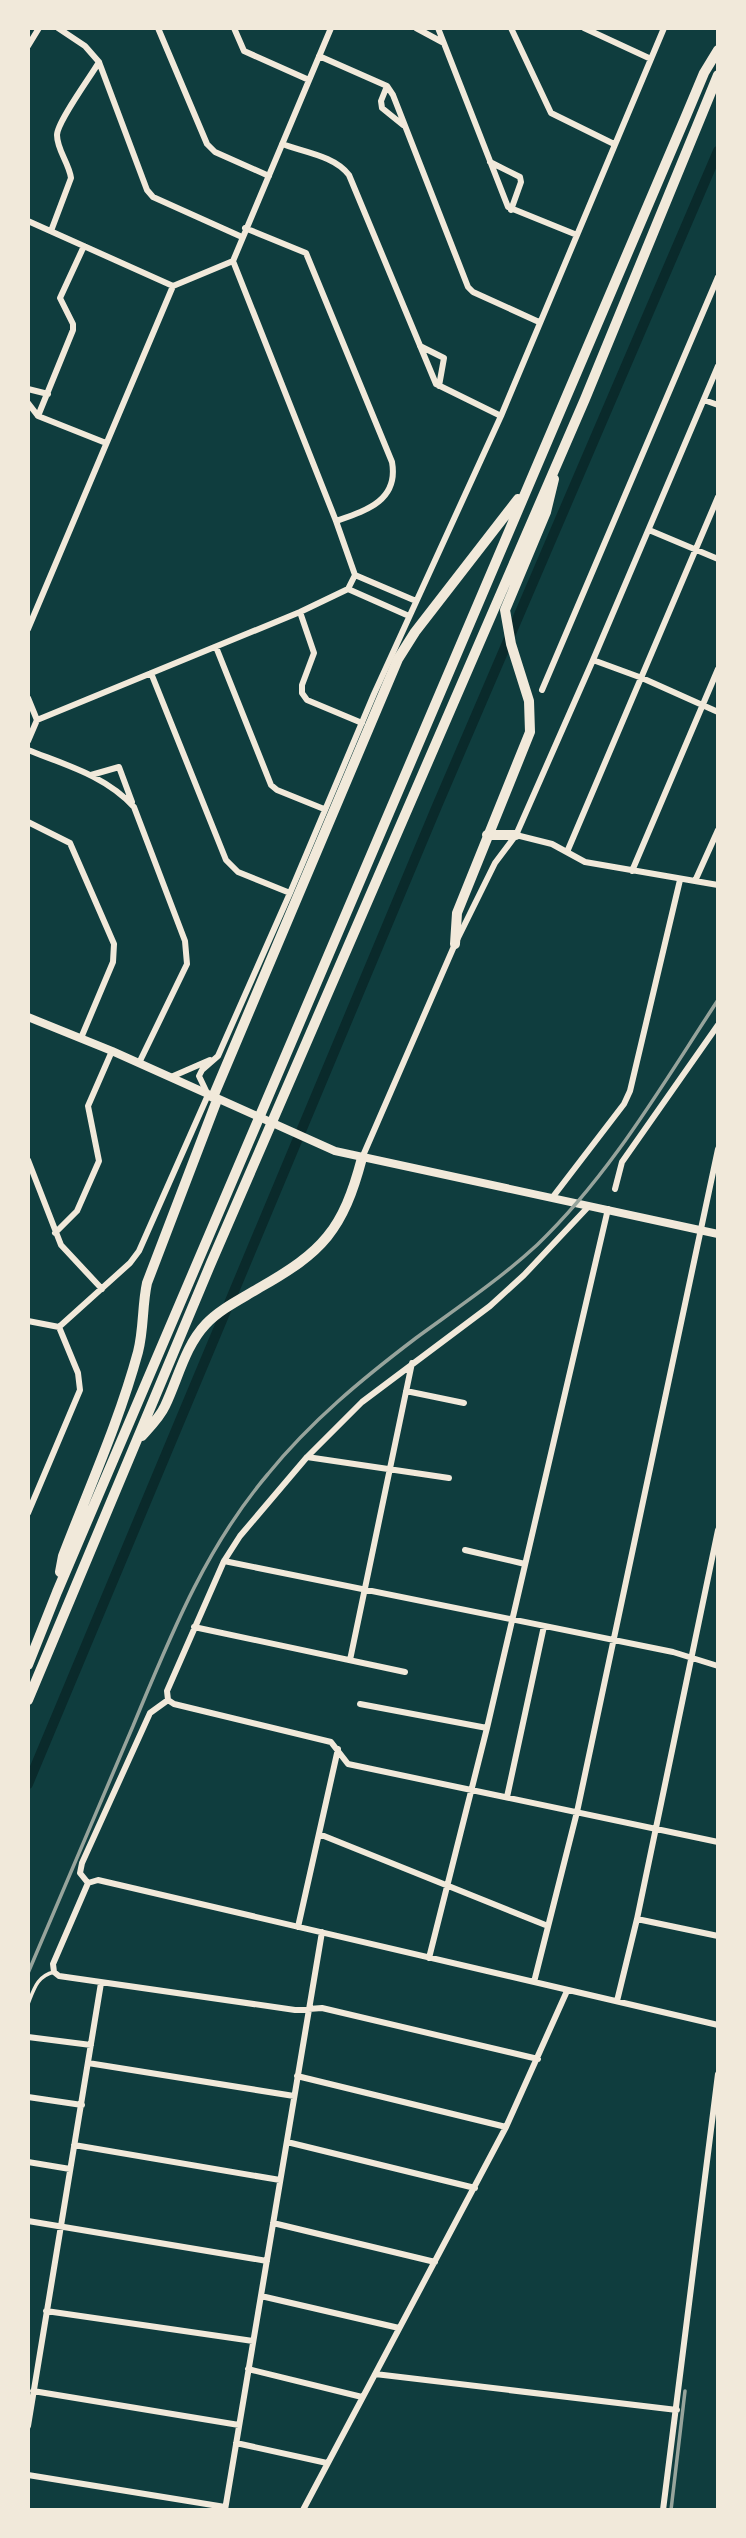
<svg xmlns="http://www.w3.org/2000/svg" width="746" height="2538" font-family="'Sofia Sans Condensed',sans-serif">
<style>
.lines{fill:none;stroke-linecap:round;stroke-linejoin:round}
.canal{stroke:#0a2a2b;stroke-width:10}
.service{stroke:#f1e9da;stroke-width:3.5}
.minor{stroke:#f1e9da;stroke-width:6}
.tertiary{stroke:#f1e9da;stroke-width:8}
.motorway{stroke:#f1e9da;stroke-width:10}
.rail{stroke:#97a49c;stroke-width:3.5}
</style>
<rect width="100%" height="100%" fill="#0f3d3e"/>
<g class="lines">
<path class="canal" d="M28,1784L437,806L718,151"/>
<path class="service" d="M28,2004C34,1989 37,1976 54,1972"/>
<path class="minor" d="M58,28L85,46L99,62L147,190L153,197L242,237
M158,28L207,144L215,152L269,176
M234,28L244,51L309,80
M416,28L442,42
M438,28L508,207L577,235
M511,28L551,113L614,144
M584,28L651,59
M28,46L39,28
M319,56L387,86L393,95L468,287L473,292L539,322
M387,86L381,101L382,108L403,125
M282,144C304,152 335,156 349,175L436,384L501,416
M490,162L520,177L521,182L511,210
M28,221L173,286
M245,228L306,253L392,462C399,501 365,511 336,521
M51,231L71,178C69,163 57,150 57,135C57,122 91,76 99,62
M233,261L336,521L355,575L348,589
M420,346L444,358L439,386
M28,389L48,394
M704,400L718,405
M28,403L38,416L106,443
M38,416L73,330V324L60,298L84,246
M649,530L718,559
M355,575L416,601
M348,589L409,616
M300,612L314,653L302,685V693L307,700L362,723
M28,629L173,286L233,261L331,28
M216,647L271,785L277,790L324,809
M593,660L642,678L718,712
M151,673L226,860L238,872L290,893
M542,690L718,277
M28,698L37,720L28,741
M37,720L300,612L348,589
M28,750C66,765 106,776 134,807L185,941L187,964L139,1063
M91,775L119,767L132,802
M28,822L70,843L114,944L113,962L81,1038
M516,835L552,844L585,862L718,885
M567,852L718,497
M632,871L718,669
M695,881L718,830
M171,1077L210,1060
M362,1158L455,944L495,863L516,835L593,660L718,366
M28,1160L61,1245L102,1289
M615,1189L622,1162L718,1025
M552,1198L624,1104L630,1091L680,880
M55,1233L77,1211L99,1161L88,1106L112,1051
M28,1321L59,1327
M59,1327L130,1263L139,1251L208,1095L199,1076L202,1070L218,1056L290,893L374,694L501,416L664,28
M406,1391L464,1403
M307,1457L449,1478
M28,1513L80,1390L78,1373L59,1327
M465,1550L525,1564
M224,1561L673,1652L718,1666
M194,1627L405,1672
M350,1660L412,1363
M168,1700L167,1691L224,1561L240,1536L307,1457L362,1402L490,1306L524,1275L589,1206
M168,1700L174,1704L331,1742L348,1764L718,1842
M360,1704L487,1728
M507,1797L544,1626
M319,1834L548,1926
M88,1883L98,1880L718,2025
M88,1883L53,1964L54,1972L59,1976L295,2010L322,2008L538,2059
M88,1883L80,1873L82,1863L150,1713L168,1700
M637,1919L718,1936
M298,1927L338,1749
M429,1958L487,1728L608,1209
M534,1982L577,1812L718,1149
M617,2001L637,1919L718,1530
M28,2037L91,2045
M88,2063L294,2096
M297,2076L506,2127
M28,2097L82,2105
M287,2142L475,2188
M74,2145L280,2180
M28,2162L70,2169
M28,2221L267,2261
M273,2223L435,2262
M261,2296L399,2328
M46,2311L253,2341
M248,2369L362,2397
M375,2374L677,2410
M33,2391L239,2425
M28,2426L101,1983
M236,2443L327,2463
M28,2475L225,2507
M225,2510L322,1932
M303,2510L506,2127L567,1991
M663,2510L718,2074"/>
<path class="tertiary" d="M28,1017L112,1051L335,1151L718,1234"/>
<path class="motorway" d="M487,835H516
M455,944L457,913L530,732L529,701L511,644L505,610L546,512L554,479
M213,1097L398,659L415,632L518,499
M142,1436C150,1427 160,1417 165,1406C178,1379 185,1346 206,1324C220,1309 241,1299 259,1288C323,1252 343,1230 362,1158
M60,1572L63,1556C89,1488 119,1422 138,1352C144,1329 142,1306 147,1283L217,1100
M28,1665L57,1592L686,116L704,73L718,50
M28,1700L211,1263L585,399L718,75"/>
<path class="rail" d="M28,1973C63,1890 98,1808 133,1726C170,1637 205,1548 268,1474C311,1421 362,1379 416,1338C457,1308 499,1280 537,1245C611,1174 662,1085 718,1000
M671,2510L685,2391"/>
</g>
<rect width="746" height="2538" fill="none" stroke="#f1e9da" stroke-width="60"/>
</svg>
